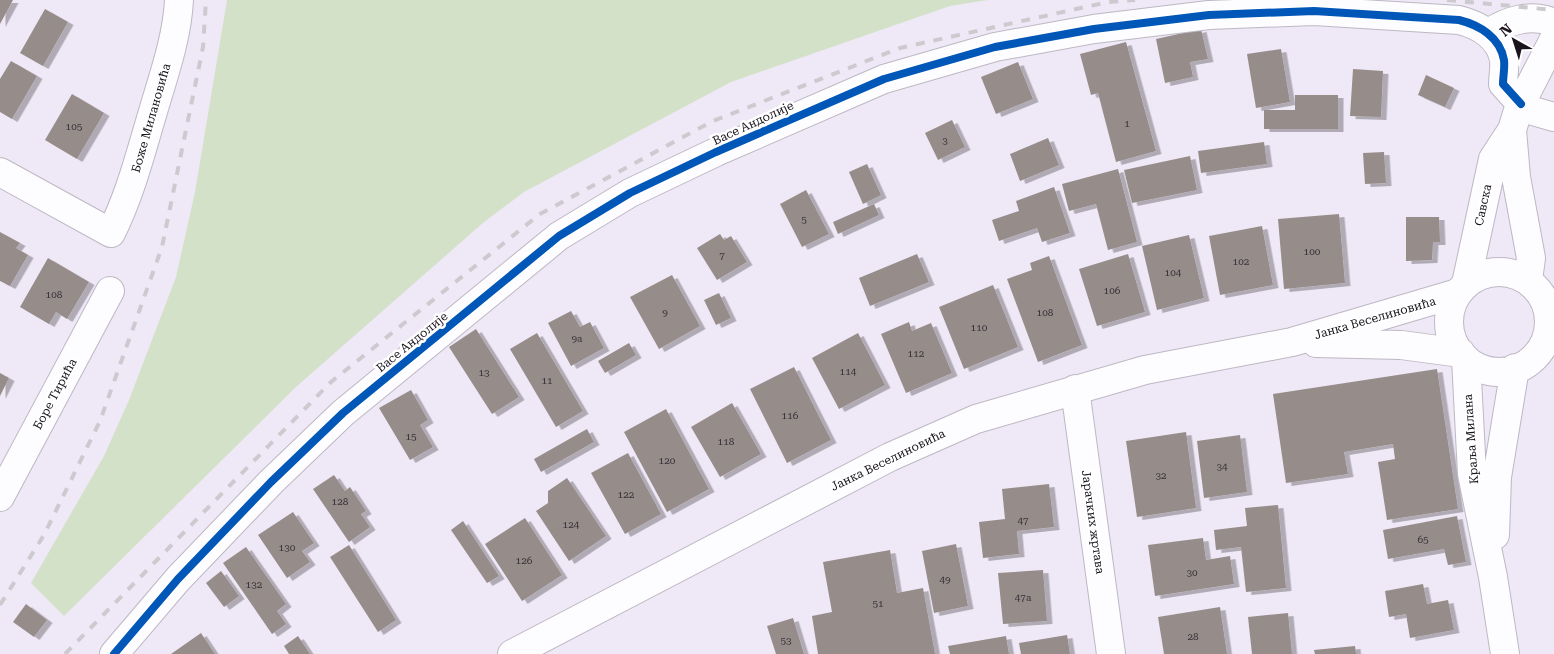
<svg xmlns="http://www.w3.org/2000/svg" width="1554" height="654" font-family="'Roboto Serif',serif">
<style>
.green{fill:#d4e1c9}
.building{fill:#968d8b;filter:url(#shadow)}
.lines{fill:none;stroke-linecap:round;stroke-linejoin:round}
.street-casing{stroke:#bdb8c3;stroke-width:30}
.secondary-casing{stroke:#bdb8c3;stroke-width:30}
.street{stroke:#fdfcfe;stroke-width:28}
.secondary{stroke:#fdfcfe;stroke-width:28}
.rail{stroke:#cdcacf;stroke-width:4;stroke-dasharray:9 9;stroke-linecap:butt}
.cycleway-casing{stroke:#fff;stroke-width:11}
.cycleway{stroke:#0057b8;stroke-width:8}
.labels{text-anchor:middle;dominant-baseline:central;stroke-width:5;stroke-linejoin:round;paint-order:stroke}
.number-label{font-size:10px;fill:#383238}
.street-label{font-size:12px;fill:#18131c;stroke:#fff}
</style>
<defs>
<filter id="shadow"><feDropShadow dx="5.5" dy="3" stdDeviation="0" flood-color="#0004"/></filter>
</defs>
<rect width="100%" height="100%" fill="#efe8f6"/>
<path class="green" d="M227,0H988L950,6L731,82L524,192L484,222L296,387L64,616L31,583L104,456L129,400L176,277L195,192Z"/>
<path class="building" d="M0,0H13L0,24Z
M45,9L68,22L43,66L20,53Z
M1201,29L1208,59L1190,62L1193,77L1165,83L1156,39Z
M1126,42L1156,151L1116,162L1098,93L1091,95L1080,54Z
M1281,49L1290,102L1256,108L1247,54Z
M11,61L37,76L12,119L0,112V79Z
M1018,62L1033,99L996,114L981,77Z
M1353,69L1383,71L1381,117L1350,116Z
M1426,75L1454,88L1445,107L1418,95Z
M72,94L104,113L77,159L45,140Z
M1295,95H1338V129H1264V110H1295Z
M952,120L965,147L938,160L925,133Z
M1048,138L1059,165L1020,181L1010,154Z
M1264,142L1267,164L1201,173L1198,151Z
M1384,152L1386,183L1365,184L1363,153Z
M1190,156L1197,190L1132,203L1124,170Z
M867,164L881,195L863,204L849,172Z
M1118,169L1137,242L1108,250L1096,204L1069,211L1062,184Z
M1054,187L1070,233L1042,242L1037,228L999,241L992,220L1019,211L1016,201Z
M806,190L829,234L802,247L780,204Z
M874,204L879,215L838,234L833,222Z
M1339,214L1345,283L1284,289L1278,219Z
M1406,217H1439L1440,242H1433L1432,260L1406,261Z
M1262,226L1273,285L1220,295L1209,236Z
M0,232L20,243L16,248L28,255L10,286L0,281Z
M720,234L724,240L731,236L747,262L717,280L697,248Z
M1189,235L1204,298L1157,310L1142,246Z
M917,254L929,282L870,306L859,278Z
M1128,254L1145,312L1097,326L1079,269Z
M1049,256L1082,345L1038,362L1007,279L1032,270L1030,263Z
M48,258L89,282L67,319L56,312L49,324L20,307Z
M672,275L700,326L659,349L630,297Z
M993,285L1018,347L964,369L939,307Z
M719,293L731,318L716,325L704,300Z
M571,311L580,327L590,322L604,348L571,366L548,323Z
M909,322L912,331L931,323L952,373L906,393L881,334Z
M476,329L519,397L492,414L449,347Z
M537,333L583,411L556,427L510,349Z
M858,333L885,385L839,409L812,358Z
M629,343L636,355L605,373L598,361Z
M794,367L831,440L787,463L750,389Z
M1437,369L1458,509L1387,520L1378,462L1395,459L1393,444L1344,452L1348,474L1286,483L1273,394Z
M0,373L9,378L0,396Z
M411,390L428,420L420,425L433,447L410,460L379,408Z
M732,403L761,454L720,477L691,427Z
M666,409L709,489L667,512L624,432Z
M587,429L594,442L541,472L534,459Z
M1186,432L1196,508L1137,517L1126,441Z
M1240,435L1247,492L1204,498L1197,441Z
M628,453L661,514L625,534L591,473Z
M334,475L345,491L350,487L366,511L361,514L370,527L349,542L313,489Z
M567,478L606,536L569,561L536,511L548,503V491Z
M1049,484L1054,527L1017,531L1019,554L983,558L979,522L1005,519L1002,489Z
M1278,505L1286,588L1246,592L1241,547L1216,550L1214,530L1247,526L1245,508Z
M293,512L314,543L302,551L310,562L287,578L258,535Z
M1457,516L1466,562L1448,565L1444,549L1388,559L1383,530Z
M525,518L562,575L522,601L485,544Z
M463,521L499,576L487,583L451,530Z
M1203,538L1206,560L1230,556L1234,584L1155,596L1148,545Z
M956,544L968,606L934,613L922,551Z
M349,545L396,620L378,632L330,557Z
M246,547L286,604L277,611L286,624L272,634L223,563Z
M890,550L897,593L923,588L935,654H818L812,616L832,612L823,562Z
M1043,570L1047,621L1003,624L998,573Z
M221,571L239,596L224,607L206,583Z
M1423,584L1427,604L1448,600L1454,630L1410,638L1406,614L1389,617L1385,591Z
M26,604L47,620L34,637L13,622Z
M1220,607L1227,654H1164L1158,617Z
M1288,613L1292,654H1252L1248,617Z
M793,618L804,654H776L767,626Z
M201,633L215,654H171Z
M1067,635L1070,654H1021L1019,643Z
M298,636L310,654H289L284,646Z
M1006,636L1009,654H950L948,646Z
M1355,646L1356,654H1315L1314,650Z"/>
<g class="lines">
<defs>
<path id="street" d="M1489,33C1508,20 1532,13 1554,23
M1519,107L1554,117
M1512,130L1516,177L1531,258L1528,280
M0,172L111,233C130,195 140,155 152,115C163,77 177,39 179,0
M1466,284L1493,159L1512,130L1519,107L1554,39
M1316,343L1401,345L1461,353
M1075,389L1111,654
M0,497L110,291
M114,654L178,579L271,482L343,413L559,236L630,193L716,152L884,79L995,47L1094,29L1209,15L1314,11L1459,20C1479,25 1500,37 1504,60C1505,68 1503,76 1503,84L1521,104
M512,654L890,457L976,419L1145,370L1292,342L1458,293"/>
<path id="secondary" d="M1449 322a50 50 0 1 1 100 0a50 50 0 1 1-100 0Z
M1466,359L1472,474L1493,577L1505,654
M1495,535L1497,477L1515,368"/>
</defs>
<use href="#street" class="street-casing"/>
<use href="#secondary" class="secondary-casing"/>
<use href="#street" class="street"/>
<use href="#secondary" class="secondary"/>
<path class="rail" d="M1447,0L1554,10
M0,605L44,535L100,421L162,247L203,47L206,0
M65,654L331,382L540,214L713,121L900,48L1108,2L1135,0"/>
<defs>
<path id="cycleway" d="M114,654L178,579L271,482L343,413L559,236L630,193L716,152L884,79L995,47L1094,29L1209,15L1314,11L1459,20C1479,25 1500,37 1504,60C1505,68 1503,76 1503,84L1521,104"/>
</defs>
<use href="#cycleway" class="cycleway-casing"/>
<use href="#cycleway" class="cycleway"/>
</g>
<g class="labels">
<g class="number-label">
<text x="1127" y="123">1</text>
<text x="74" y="126">105</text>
<text x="945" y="140">3</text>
<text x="804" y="219">5</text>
<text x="1312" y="251">100</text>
<text x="722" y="255">7</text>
<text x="1241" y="261">102</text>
<text x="1173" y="272">104</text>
<text x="1112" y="290">106</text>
<text x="54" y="294">108</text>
<text x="665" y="312">9</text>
<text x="1045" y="312">108</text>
<text x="979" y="327">110</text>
<text x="577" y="338">9a</text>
<text x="916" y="353">112</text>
<text x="848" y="371">114</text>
<text x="484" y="372">13</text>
<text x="547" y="380">11</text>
<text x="790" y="415">116</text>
<text x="411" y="436">15</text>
<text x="726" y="441">118</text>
<text x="667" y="460">120</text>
<text x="1222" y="466">34</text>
<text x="1161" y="475">32</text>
<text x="626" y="494">122</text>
<text x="340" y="501">128</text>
<text x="1023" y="520">47</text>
<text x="571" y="524">124</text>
<text x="1423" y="539">65</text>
<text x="287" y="547">130</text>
<text x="524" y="560">126</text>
<text x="1192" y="572">30</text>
<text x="945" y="579">49</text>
<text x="254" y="584">132</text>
<text x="1023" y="597">47a</text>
<text x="878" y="603">51</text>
<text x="1193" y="636">28</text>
<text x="786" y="640">53</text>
</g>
<g class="street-label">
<text transform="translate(151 118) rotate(-74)">Боже Милановића</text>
<text transform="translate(753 123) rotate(-25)">Васе Андолије</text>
<text transform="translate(1483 205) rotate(-78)">Савска</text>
<text transform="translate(1375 318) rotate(-16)">Јанка Веселиновића</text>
<text transform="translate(412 342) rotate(-39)">Васе Андолије</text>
<text transform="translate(55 394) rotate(-62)">Боре Тирића</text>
<text transform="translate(1471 439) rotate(-94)">Краља Милана</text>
<text transform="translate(888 460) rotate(-26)">Јанка Веселиновића</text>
<text transform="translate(1093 522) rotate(82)">Јарачких жртава</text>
</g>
</g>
<g transform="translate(1514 40) rotate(321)" stroke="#ffffff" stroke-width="4" paint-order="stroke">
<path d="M0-4L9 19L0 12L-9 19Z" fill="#18131c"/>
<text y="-8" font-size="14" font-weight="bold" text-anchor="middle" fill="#18131c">N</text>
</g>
</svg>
